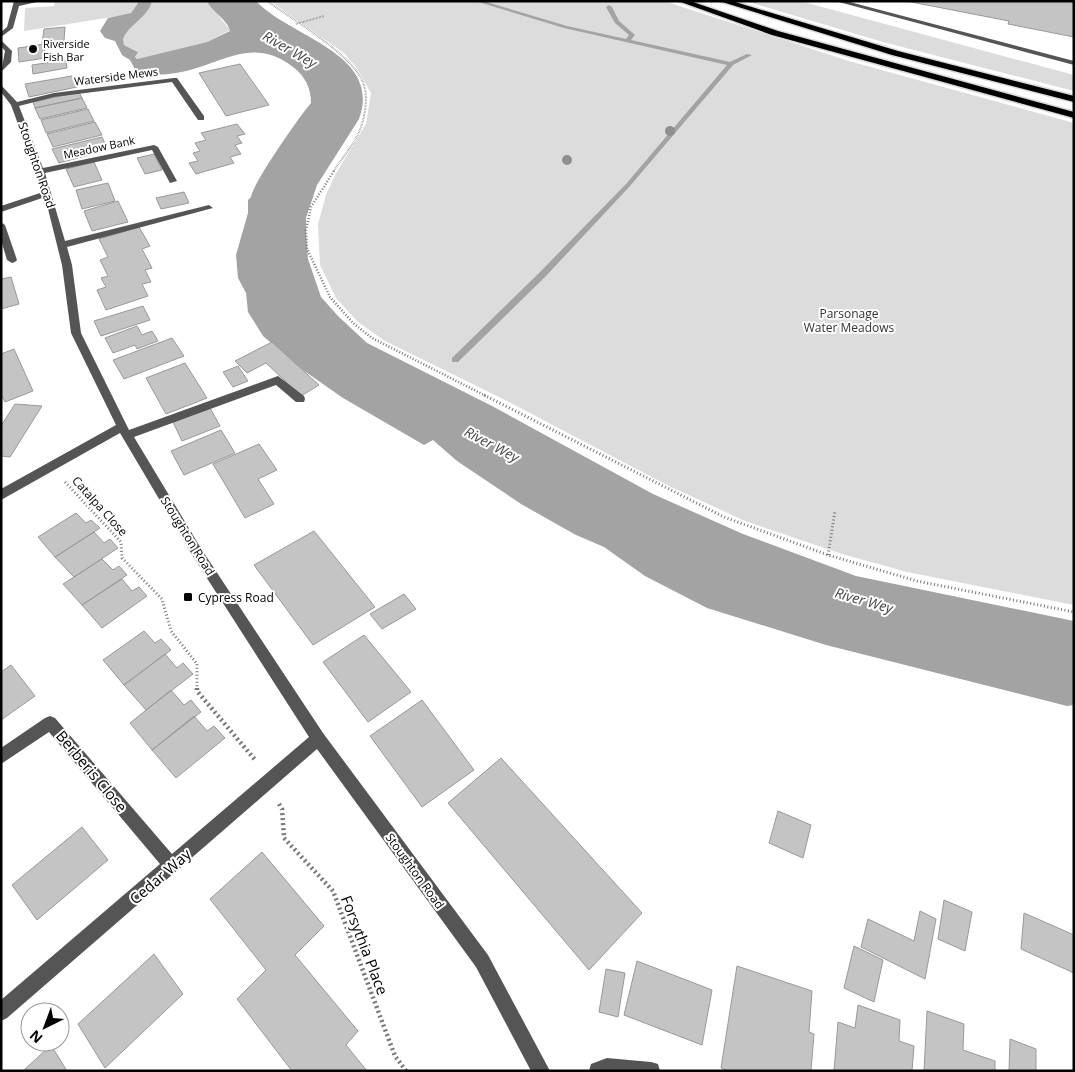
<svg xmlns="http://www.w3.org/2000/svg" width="1075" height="1072" font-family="'Open Sans',sans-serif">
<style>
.green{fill:#dcdcdc}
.water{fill:#a3a3a3}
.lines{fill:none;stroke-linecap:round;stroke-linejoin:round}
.stream{fill:#a3a3a3;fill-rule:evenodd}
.building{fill:#c4c4c4;stroke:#999}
.highway-casing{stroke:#dbdbdb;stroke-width:3}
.path-far3{stroke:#777;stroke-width:2;stroke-dasharray:0.5 1;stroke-linecap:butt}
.path-far2{stroke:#777;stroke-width:2.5;stroke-dasharray:1 2;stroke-linecap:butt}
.path-far1{stroke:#777;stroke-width:3;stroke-dasharray:1 2.5;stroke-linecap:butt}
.path{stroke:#777;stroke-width:4.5;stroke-dasharray:2 3;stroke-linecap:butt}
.minor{fill:#555;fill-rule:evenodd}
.highway{fill:#000;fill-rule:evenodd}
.tree{fill:#8f8f8f}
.poi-dot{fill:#000;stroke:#fff;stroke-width:2}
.labels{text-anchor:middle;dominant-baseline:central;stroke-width:4;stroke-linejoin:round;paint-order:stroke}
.far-poi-label{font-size:11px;fill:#000;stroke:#fff;text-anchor:start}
.far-street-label{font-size:11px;fill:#000;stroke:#fff}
.street-label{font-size:12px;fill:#000;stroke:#fff}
.park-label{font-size:12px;fill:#333;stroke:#fff}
.poi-label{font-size:12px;fill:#000;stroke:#fff;text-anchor:start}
.water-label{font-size:14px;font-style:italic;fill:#444;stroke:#fff}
.near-street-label{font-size:15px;fill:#000;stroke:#fff}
</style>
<rect width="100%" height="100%" fill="#fff"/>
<path class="green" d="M55,1H137L138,3L131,13L125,15L24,31L25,8L54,6Z
M152,1H207L230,30L207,42L137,59L135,58L137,51L124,45L123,39C130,23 148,18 152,1Z
M270,1H664L849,61L1074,123V605L907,572L842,554L745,521L667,485L505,400L385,341L358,322L336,298L320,265L318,224L326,195L335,175L366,124L371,93L357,68L344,53Z
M745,1H800L1074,75V91L883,42Z"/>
<path class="water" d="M137,1H152C148,18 130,23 123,39L124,45L138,52L135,57L137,59L207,42L230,31C228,20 212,12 207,1H256C289,37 383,53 359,119L317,185L306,218V233L308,259L321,297L338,316L367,343L492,406L653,494L743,534L856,576L1074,621V705L1067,706L826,645L707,608L645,576L604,547L576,535L521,504L457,461L433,440L424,445L343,398L303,370L263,336L248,312L246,293L238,278L236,255L248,213V200L251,197C253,183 299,117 311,103C311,88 305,76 293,67C251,34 218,67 176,73C164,75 150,75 138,75L130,60L122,55L115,41L105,38L100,31L108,18L131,13L138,3Z"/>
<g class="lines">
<path class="stream" d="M475,1H483L567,26L626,39L629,35L615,23L606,7L609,5L612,7L619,21L635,35L631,40L730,62L747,54L752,55L733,65L630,186L546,276L458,362H452V358L540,272L626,184L727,65L564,28Z"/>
</g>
<path class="building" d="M906,1H1074V37L1008,24L1009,21Z
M65,27L64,41L42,43L44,29Z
M44,44L45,58L19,62L18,48Z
M66,60L67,68L33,74L32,65Z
M240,64L269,105L226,116L199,73Z
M72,76L77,87L29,97L25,84Z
M79,92L82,98L35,108L33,102Z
M82,98L87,108L40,119L35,108Z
M88,109L94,121L46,133L41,120Z
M95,122L102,135L53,147L47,134Z
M237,124L245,134L237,136L242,143L235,145L241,154L230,157L234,163L196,174L189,163L198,161L193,153L200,151L195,143L206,140L201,133Z
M102,137L108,150L59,163L52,149Z
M154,154L162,170L145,174L137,158Z
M94,162L102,180L74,187L66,169Z
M108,183L115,201L82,209L76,190Z
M184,192L189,203L161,209L156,198Z
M118,201L128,222L92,231L84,211Z
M139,227L150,246L142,249L152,268L145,270L151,282L142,284L148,296L106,310L97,290L106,287L101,278L108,276L100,260L108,257L99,239Z
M11,277L19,304L1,309V279Z
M143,306L150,320L101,336L94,321Z
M137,326L142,335L152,331L158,341L137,349L135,345L113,353L105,338Z
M172,338L184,356L124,379L113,360Z
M272,342L319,385L301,396L266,363L247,373L235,361Z
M14,349L33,391L5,402L1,394V354Z
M185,363L207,398L166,414L146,378Z
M238,366L248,381L233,387L223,372Z
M15,404L42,406L10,457L1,456V426Z
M210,408L220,426L182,441L173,422Z
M221,430L235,453L184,475L171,451Z
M259,444L277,470L258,479L274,504L245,518L213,464Z
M76,513L86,523L91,520L100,528L55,557L38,537Z
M314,531L375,607L313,645L254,565Z
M94,532L104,543L110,539L118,548L74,577L55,557Z
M102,559L113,570L119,566L127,575L82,605L63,584Z
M122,579L132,591L139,587L147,596L102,628L82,605Z
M404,594L416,609L382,629L370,614Z
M144,631L155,643L161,639L171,650L124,685L103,660Z
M364,635L411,692L368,722L323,662Z
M165,654L177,668L183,663L193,674L146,710L124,685Z
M11,665L35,696L1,720V672Z
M171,690L184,705L191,700L201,712L152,750L130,723Z
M422,700L474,770L422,807L370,736Z
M194,716L207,731L214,726L225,738L176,778L152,750Z
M501,758L642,913L589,970L448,803Z
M778,811L811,825L803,858L769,843Z
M82,827L108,860L37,920L12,885Z
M262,852L324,926L295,955L358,1031L346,1045L367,1071H292L237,999L266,970L210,899Z
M944,900L972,912L965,951L938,939Z
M920,911L936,919L925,979L861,947L868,919L914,941Z
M1024,913L1074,935V973L1021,949Z
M854,946L883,960L874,1002L844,988Z
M154,954L183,994L105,1068L78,1024Z
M637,961L712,990L702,1045L624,1015Z
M737,966L812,991L809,1032L814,1034L811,1071H729L721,1068Z
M606,969L625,973L618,1017L599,1012Z
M858,1005L900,1020L899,1041L914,1046L912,1071H834L838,1022L855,1028Z
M927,1011L964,1024L963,1050L995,1061V1071H924Z
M1010,1039L1036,1049V1071H1009Z
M51,1045L67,1071H23Z"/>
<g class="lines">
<defs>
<path id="highway" d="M678,1H690L778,31L1074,112V118L772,35Z
M719,1H732L898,51L1074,96V102L892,55Z"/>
</defs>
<use href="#highway" class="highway-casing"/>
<path class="path-far3" d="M267,1C292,19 356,57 364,85C368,97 365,115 361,127C356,142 342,158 333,172
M296,24L324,16"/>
<path class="path-far2" d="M334,171L311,207L306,230L307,249L330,297L353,323L372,338L486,396"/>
<path class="path-far1" d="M484,395L724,517L828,555L917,581L1074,612
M65,482L121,542L122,558L162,599L171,631L197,664V689
M828,555L835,511"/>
<path class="path" d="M197,688V691L256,761
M279,804L282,809L284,838L333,891L395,1056L406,1071"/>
<path class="minor" d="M14,1H41L19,6L13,28L1,37V32L7,27Z
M835,1H846L1074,61V65Z
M1,40L12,51L11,62L1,72L5,51L1,46Z
M174,78H177L204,116V120H198L172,82L54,97L19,106L43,168L154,145L158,147L177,181L170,183L152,150L45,173L65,241L209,205L213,208L67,247L72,265L81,333L129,430L278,376L304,396L305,399L304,402H296L276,385L134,437L202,550L323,733L488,955L550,1071H531L476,967L317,749L7,1018L1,1021V1000L160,864L49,732L1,764V748L45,718L50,716L55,718L172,854L309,737L194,558L120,433L1,500V489L116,425L71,333L62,265L45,197L1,212V206L43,192L11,105L1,92V85L17,102L54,93Z
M1,222L5,225L17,260L15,262L12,263L7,260L1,240Z
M607,1058L651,1062L658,1064L660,1071H589L591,1064Z"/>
<use href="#highway" class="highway"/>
</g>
<g class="tree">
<circle cx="670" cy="131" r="5"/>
<circle cx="567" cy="160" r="5"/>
</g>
<g class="poi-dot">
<circle cx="33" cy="49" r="5"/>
<rect x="183" y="592" width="10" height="10" rx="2.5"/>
</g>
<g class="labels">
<g class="far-poi-label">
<text x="43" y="43">Riverside<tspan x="43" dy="13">Fish Bar</tspan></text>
</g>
<g class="far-street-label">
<text transform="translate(116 76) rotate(-7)">Waterside Mews</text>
<text transform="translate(99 147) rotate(-12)">Meadow Bank</text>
</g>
<g class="street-label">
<text transform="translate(37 165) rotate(71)">Stoughton Road</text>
<text transform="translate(100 506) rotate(48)">Catalpa Close</text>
<text transform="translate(188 536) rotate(58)">Stoughton Road</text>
<text transform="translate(415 871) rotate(54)">Stoughton Road</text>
</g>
<g class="park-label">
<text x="849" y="313">Parsonage<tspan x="849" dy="14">Water Meadows</tspan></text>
</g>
<g class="poi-label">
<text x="198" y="597">Cypress Road</text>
</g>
<g class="water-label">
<text transform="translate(290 49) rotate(30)">River Wey</text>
<text transform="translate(492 444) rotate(28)">River Wey</text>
<text transform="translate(864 600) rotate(16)">River Wey</text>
</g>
<g class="near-street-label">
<text transform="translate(92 771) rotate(50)">Berberis Close</text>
<text transform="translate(160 876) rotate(-41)">Cedar Way</text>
<text transform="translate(365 945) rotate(69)">Forsythia Place</text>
</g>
</g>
<rect width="1075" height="1072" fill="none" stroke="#000000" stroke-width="5"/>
<g transform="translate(45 1027) rotate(222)"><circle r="24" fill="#ffffff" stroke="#999999"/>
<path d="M0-4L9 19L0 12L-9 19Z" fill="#000000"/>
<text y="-8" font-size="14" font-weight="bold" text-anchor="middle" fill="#000000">N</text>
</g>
</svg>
